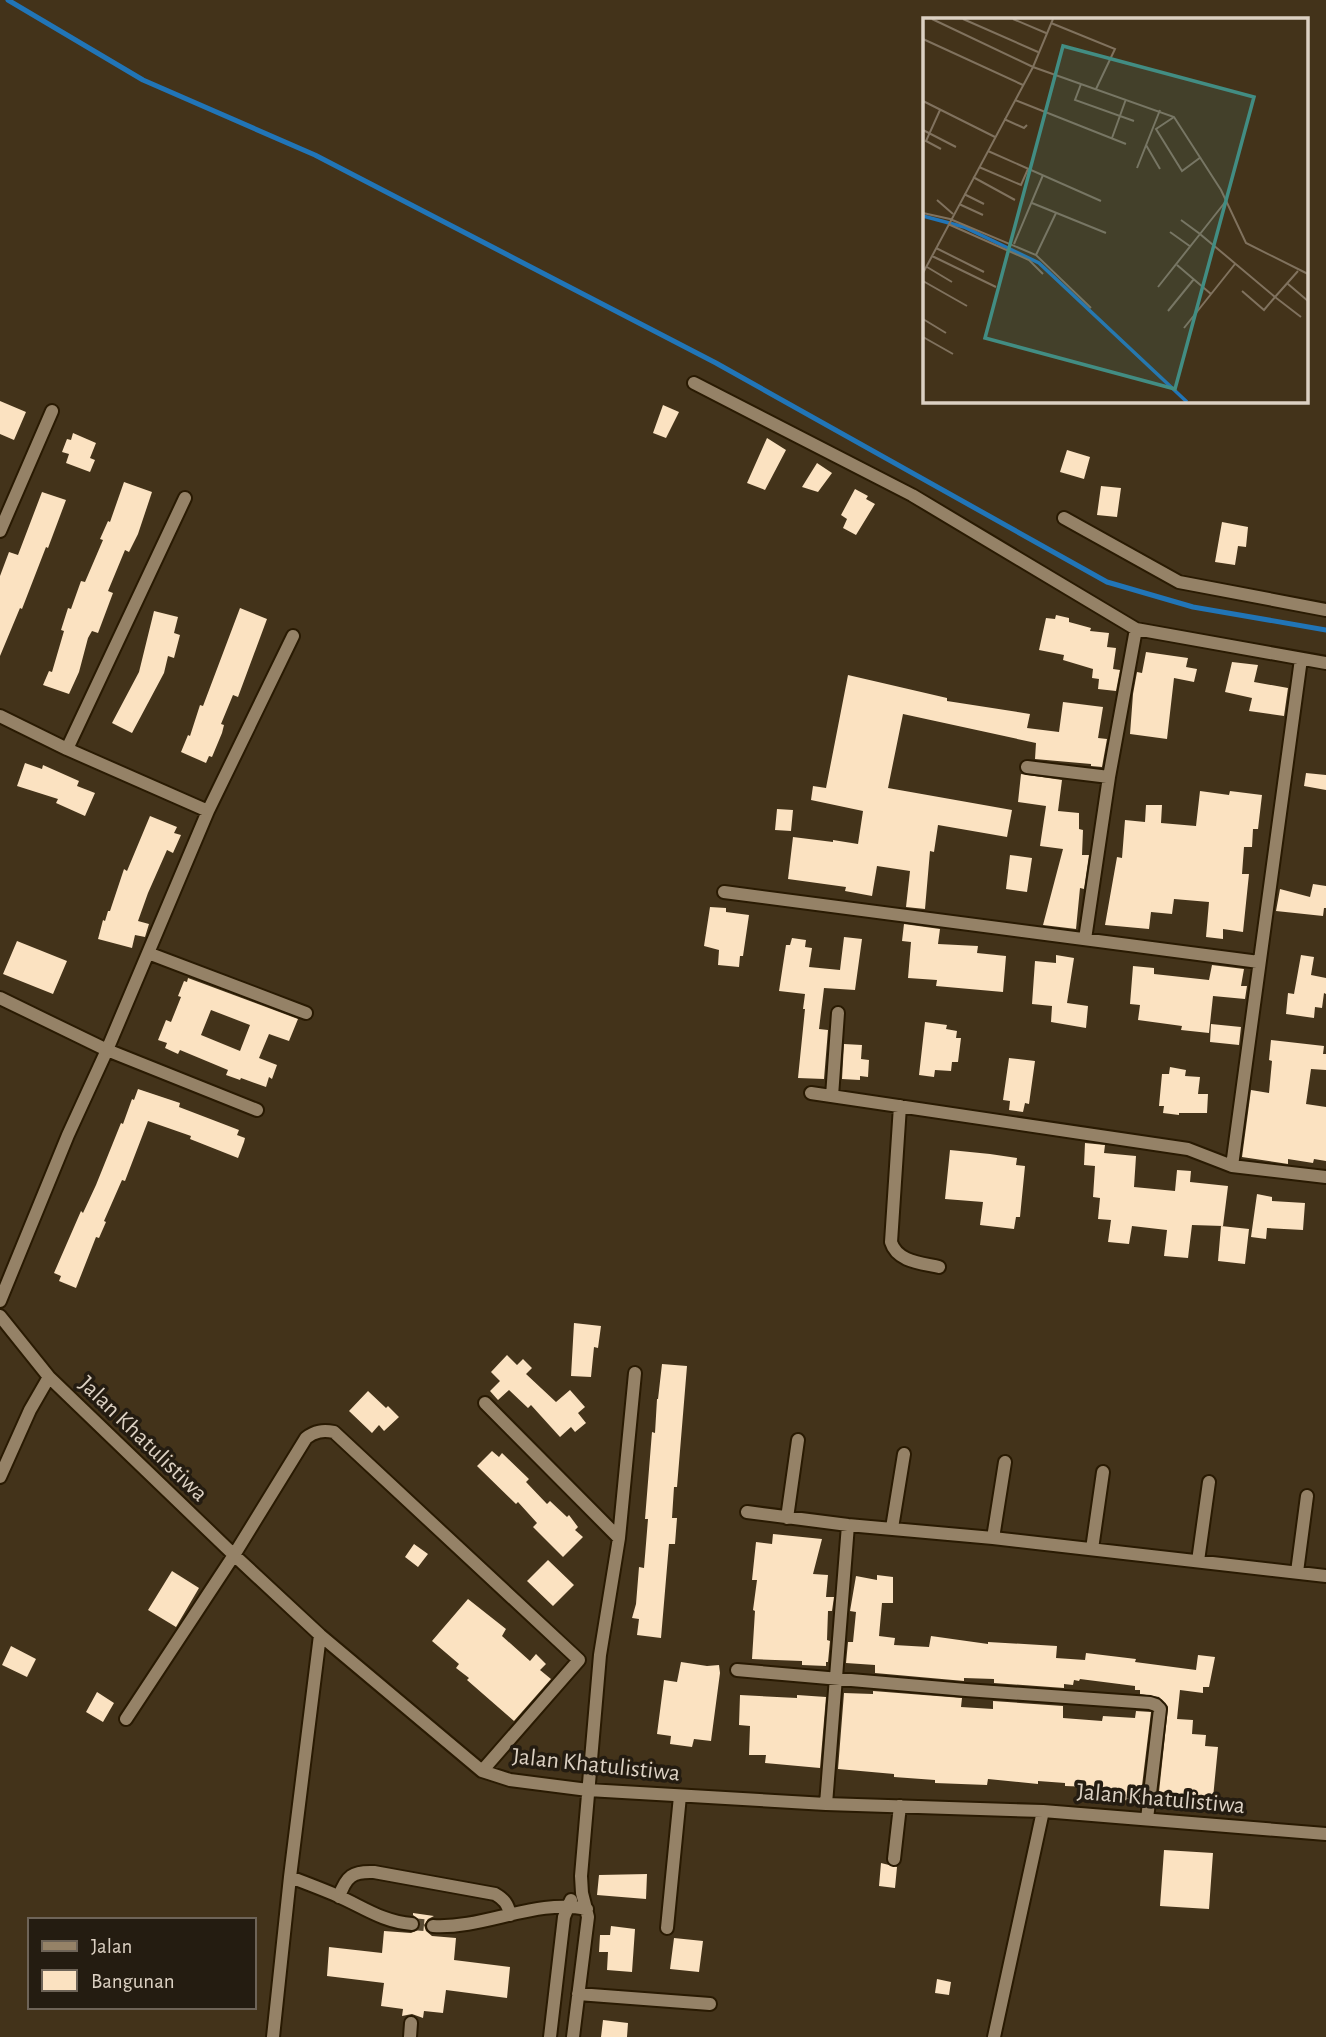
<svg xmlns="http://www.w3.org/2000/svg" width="1326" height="2037" font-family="'Alegreya Sans',sans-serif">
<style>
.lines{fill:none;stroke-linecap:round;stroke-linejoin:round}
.stream{stroke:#2175b7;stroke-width:5}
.building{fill:#fbe2c1;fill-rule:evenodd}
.minor-tunnel{stroke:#5a4b33;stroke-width:12;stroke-dasharray:12 6;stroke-linecap:butt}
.minor-casing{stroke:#291a02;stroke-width:16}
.minor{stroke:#958267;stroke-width:12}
.labels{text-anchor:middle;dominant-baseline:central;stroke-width:7;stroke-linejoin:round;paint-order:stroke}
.street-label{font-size:24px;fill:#dcd1c3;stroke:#241c11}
.inset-river{fill:none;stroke:#2175b7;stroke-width:3.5}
.inset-road{fill:none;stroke:#80725e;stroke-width:2}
.view{fill:#428d83;fill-opacity:0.15;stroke:#428d83;stroke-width:3.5}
.inset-edge{fill:none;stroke:#dcd1c3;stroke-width:3.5}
</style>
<rect width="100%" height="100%" fill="#43331a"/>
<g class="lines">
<path class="stream" d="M8,0L143,80L315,155L716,363L1107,582L1193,607L1326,630"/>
</g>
<path class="building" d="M0,401L26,412L14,440L0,434Z
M663,405L679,412L666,438L653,433Z
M73,433L96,443L90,458L95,460L90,472L66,463L69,454L62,452L67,439L71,440Z
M767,438L786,450L765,490L747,483Z
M1067,450L1090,457L1084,479L1060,472Z
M817,463L832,473L818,492L802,487Z
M124,482L152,492L138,534L129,552L125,550L108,591L113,593L98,633L92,631L88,638L79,672L69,694L43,685L49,671L52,672L64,631L61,630L68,608L71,609L81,581L85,582L103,540L100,539L108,521L110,522Z
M1101,486L1121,488L1117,517L1097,515Z
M855,489L868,496L866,499L875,504L856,535L843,528L847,519L841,515Z
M42,492L66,500L48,548L46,547L22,609L20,608L0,656V576L9,552L18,555Z
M1222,522L1248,527L1246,547L1238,546L1235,565L1215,562Z
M240,608L267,619L238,697L233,695L221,724L224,725L222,733L212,757L209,756L206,763L181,752L188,735L190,736L200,705L203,706Z
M154,611L178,617L174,633L180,635L174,658L168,656L164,673L132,733L112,723L139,672Z
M1056,615L1069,618V622L1091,628L1090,631L1109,633L1107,647L1116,648L1113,669L1120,670L1116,691L1098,689L1099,679L1092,678L1093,669L1063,660L1064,655L1039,650L1046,618L1055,619Z
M1146,652L1188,658L1186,667L1197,669L1194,682L1174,678L1167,739L1130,734L1133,694L1137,672L1142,673Z
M1232,662L1258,665L1254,682L1288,688L1284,716L1249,711L1252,698L1225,692Z
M848,675L947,698V701L1030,714L1027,728L1059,732L1063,702L1103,707L1098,738L1107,739L1102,767L1091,766V764L1035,759L1036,743L903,714L888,788L1012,810L1007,837L938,825L934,852L930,851L925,909L906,907L910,871L877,866L872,896L845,891L846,887L788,879L793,837L833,842V840L858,844L863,811L811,800L813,786L826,788Z
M25,763L42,769L43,765L79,781L77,786L95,793L85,816L56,803L58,799L17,786Z
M1306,773L1326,775V790L1304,786Z
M1021,774L1062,780L1058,811L1079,813V829L1083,830L1082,855H1089L1084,889L1080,888L1076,929L1043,925L1063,849L1040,846L1046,806L1018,802Z
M1200,791L1229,795L1230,791L1262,795L1258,829H1253L1252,847H1244L1242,874H1249L1243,932L1223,929V939L1206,937L1209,902L1174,899L1172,914L1151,912L1149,929L1105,925L1117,857L1122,858L1125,820L1145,822L1146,805H1162L1161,823L1196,826Z
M777,809L793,810L791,831L775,830Z
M150,816L177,827L174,833L181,835L173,853L167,850L148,893L138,921L149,924L145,937L135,935L132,948L98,939L103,920L105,921L108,911H110L124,869L127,871Z
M1010,855L1032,858L1027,892L1006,889Z
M1313,884L1326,886V908H1324L1323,916L1276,911L1280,889L1310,897Z
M710,907L726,908V912L749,915L743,956H740L739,967L718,965L719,950L704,946Z
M904,924L940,929L938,944L978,946L977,953L1006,956L1003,992L936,986L937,980L908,978L911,942L902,941Z
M844,937L862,939L855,990L824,988L819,1029L828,1030L824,1079L798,1078L805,1009H803L805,994L779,991L786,945H790L792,938L806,940L805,947L812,948L809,967L840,970Z
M17,941L67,961L53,994L3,974Z
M1056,955L1074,958L1067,1003L1088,1006L1086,1028L1051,1022L1052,1006L1032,1004L1035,961L1056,963Z
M1301,955L1314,957L1311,975L1326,978V994L1324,993L1322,1008L1315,1007L1314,1018L1286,1014L1288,993L1294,994Z
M1212,965L1244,969L1241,986H1247L1245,999L1213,996L1209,1033L1181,1030L1182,1026L1138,1020L1140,1005L1130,1004L1133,966L1154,968V974L1209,980Z
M188,978L298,1019L289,1041L269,1034L259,1058L277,1065L272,1079L269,1077L266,1087L241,1078L240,1080L226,1075L228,1070L180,1050L178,1054L165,1048L167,1043L158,1040L166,1020L171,1022L181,997L178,996L184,981L187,982ZM211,1010L250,1025L240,1051L201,1035Z
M925,1022L947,1025L946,1029L957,1031L956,1038H961L958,1062H952L951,1071L935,1070L934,1077L919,1075Z
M1211,1024L1241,1027L1239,1045L1210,1042Z
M1271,1040L1324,1046L1323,1054H1326V1070L1311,1069L1306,1104L1326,1107V1161L1314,1159L1313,1163L1288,1159V1164L1242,1157L1251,1090L1269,1093L1272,1061L1269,1060Z
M844,1044L862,1045L861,1059L869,1060L868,1077L860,1076V1080L842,1079Z
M1009,1058L1035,1061L1029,1104L1025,1103L1023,1112L1009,1110L1010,1101L1003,1100Z
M1170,1067L1186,1070L1185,1076L1200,1077L1198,1094H1208L1207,1113H1179V1115L1163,1113L1164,1106H1159L1162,1074H1169Z
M138,1089L180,1103L179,1107L239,1130L237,1135L245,1138L244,1142L238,1158L190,1139L191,1136L148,1121L125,1181L122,1180L104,1221L106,1222L99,1238L96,1237L76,1288L59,1281L61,1276L54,1273L81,1211L83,1213L96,1185L121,1123L123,1124L132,1099L134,1100Z
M1085,1143L1105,1145L1104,1153L1136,1156L1134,1187L1175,1191L1177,1170L1191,1171L1190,1182L1228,1186L1223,1226L1192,1225L1188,1258L1164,1256L1167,1230L1132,1226L1129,1244L1108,1242L1111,1220L1098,1219L1100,1198L1093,1197L1095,1166L1084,1165Z
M950,1150L990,1154L1017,1158L1016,1165L1025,1166L1020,1217H1016L1014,1229L980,1225L983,1202L945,1199Z
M1257,1194L1272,1197V1201L1305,1203L1303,1230L1267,1228L1266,1239L1251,1237Z
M1221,1226L1249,1229L1245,1264L1218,1261Z
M574,1323L601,1326L598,1348L594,1347L591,1377L571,1376Z
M507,1355L517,1365L523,1359L532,1368L526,1374L556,1402L570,1390L585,1407L578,1413L586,1423L575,1432L571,1427L560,1437L531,1405L528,1408L509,1390L498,1400L490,1391L500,1381L491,1372Z
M662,1364L687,1366L677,1487H674L672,1518H677L675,1544H669L661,1638L637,1635L639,1619L632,1618L636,1604L639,1567L644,1568L648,1519H645L652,1432L655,1433L657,1399H658Z
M368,1391L386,1408L388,1406L399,1417L384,1431L379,1425L372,1433L349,1411Z
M492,1451L499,1457L502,1453L529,1479L526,1482L547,1504L550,1501L567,1517L569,1515L578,1527L575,1530L583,1537L563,1557L533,1527L537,1523L518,1502L516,1504L477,1466Z
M773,1534L822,1539L813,1574L828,1575L826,1597H834L832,1611H828L827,1640L830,1641L828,1662H826V1666L802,1665V1661L752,1659L755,1611L753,1610L757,1580H752L756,1542L772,1544Z
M414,1544L428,1554L418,1567L405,1557Z
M548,1560L574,1585L553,1606L527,1581Z
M172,1571L199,1588L176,1627L148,1610Z
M877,1575L893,1577V1603H882L879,1636L895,1638L894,1645L929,1647L931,1636L988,1644V1642L1057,1646L1056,1658L1085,1660L1086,1653L1136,1659L1135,1662L1196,1670L1198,1655L1215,1657L1209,1687H1203V1693L1180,1690L1177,1719L1193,1720L1192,1734L1206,1735L1205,1746L1218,1747L1213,1798L1159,1792L1168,1707L1159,1697L1140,1694V1690H1135V1686L1080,1679L1079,1681L1074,1680L1073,1685L1064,1684V1688L994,1683V1679L964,1678V1681L875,1673V1665L846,1663L848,1642H853L856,1612L850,1611L856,1576L877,1580Z
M468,1599L506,1629L502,1636L530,1661L536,1654L546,1664L540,1670L551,1679L514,1721L467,1680L469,1678L456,1668L459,1664L432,1641Z
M11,1646L36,1659L27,1677L2,1665Z
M681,1662L707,1666L719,1665L720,1673L711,1741L694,1739L692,1747L670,1744L671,1736L657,1734L664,1680L677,1682Z
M873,1691L962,1698L961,1707L993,1709V1701L1063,1706V1718L1102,1721L1103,1716L1135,1718L1136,1711L1151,1712L1140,1802L1116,1799L1117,1792L1091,1790V1787L1065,1786V1783L1038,1781V1784L988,1779L987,1785L935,1783V1780L894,1777V1774L838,1769L844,1693L873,1694Z
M97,1692L114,1703L103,1722L86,1712Z
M740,1695L797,1698V1695L826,1697L820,1768L765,1763L766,1755H749L750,1726L739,1725Z
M1164,1850L1213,1853L1209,1909L1160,1906Z
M881,1863L897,1867L895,1888L879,1886Z
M647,1874L646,1899L597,1895L599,1875Z
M413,1913L434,1916L428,1919L424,1925L426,1931L432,1936L456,1938L454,1960L510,1967L507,1998L446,1990L443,2013L424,2011L423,2018L412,2014L402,2016L403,2009L381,2006L384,1983L327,1976L329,1947L382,1953L384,1931L411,1933L418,1930L420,1921L413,1915Z
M611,1926L635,1929L632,1972L607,1970L608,1952H599L600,1935H610Z
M674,1938L703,1941L699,1972L670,1969Z
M937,1979L951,1982L949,1995L935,1993Z
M603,2020L628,2023L627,2037H601Z"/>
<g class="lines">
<path class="minor-tunnel" d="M412,1924L433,1926"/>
<defs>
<path id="minor" d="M694,383L912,495L1136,629L1326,663
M1064,518L1179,582L1326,610
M0,531L52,411
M0,716L67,749L208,811
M67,749L185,498
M1027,767L1109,777
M724,892L1259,962
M1085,939L1109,777L1136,629
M148,953L306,1013
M0,998L107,1050L68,1135L0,1301
M811,1093L1188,1149L1232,1166L1326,1177
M832,1096L838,1013
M900,1106L891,1242C897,1262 922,1263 939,1267
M257,1110L107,1050L208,811L293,636
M1232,1166L1301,659
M0,1316L49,1377L234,1555L320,1635L482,1771L510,1780L588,1790L826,1804L1043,1811L1326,1834
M485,1403L619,1538
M0,1477L30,1410L49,1377
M747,1512L848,1525L993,1538L1326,1576
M787,1518L798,1440
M892,1528L904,1454
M993,1538L1005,1462
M1092,1549L1103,1472
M1198,1561L1209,1482
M1297,1572L1307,1496
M737,1670L966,1690L1150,1703L1156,1705L1160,1709L1147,1819
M126,1719L234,1555L306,1438C315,1431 323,1430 334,1432L579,1660L482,1771
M826,1804L848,1525
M894,1859L900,1806
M290,1877C306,1883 322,1889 338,1896C363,1907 383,1922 412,1924
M339,1897C346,1876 353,1871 374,1872L495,1894C504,1899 508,1904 510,1915
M433,1926C485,1929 536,1898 587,1909
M667,1928L680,1796
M578,1994L710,2004
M273,2037L290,1877L320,1635
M410,2037L411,2023
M550,2037L564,1917L571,1900
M573,2037L588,1917L582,1893L581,1876L600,1655L619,1538L635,1373
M994,2037L1043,1811"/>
</defs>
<use href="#minor" class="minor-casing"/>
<use href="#minor" class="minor"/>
</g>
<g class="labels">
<g class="street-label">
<text transform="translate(143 1439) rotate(44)">Jalan Khatulistiwa</text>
<text transform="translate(596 1765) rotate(6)">Jalan Khatulistiwa</text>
<text transform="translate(1161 1799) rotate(5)">Jalan Khatulistiwa</text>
</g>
</g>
<g transform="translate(923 18)">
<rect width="385" height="385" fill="#43331a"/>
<path class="inset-river" d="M0,198L41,209L116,245L264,384"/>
<path class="inset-road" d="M9,1L110,49L251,99L298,172L323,225L385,256M40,1L115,34M90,1L123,15M128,5L192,31L173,71M0,21L100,67M158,66L152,82L211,103M92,82L203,126M0,83L72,119M17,92L3,123L18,131M251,99L233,111L259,153L278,139M81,101L101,110L104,107M0,112L33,129M189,120L203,81M223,127L237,151M65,133L178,183M56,149L98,167L105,151M214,150L237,92M50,159L92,182M41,176L61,186M14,182L30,196M303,183L277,216L352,279L375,253M109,185L183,215M36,186L60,197M0,195L27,201L113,237L168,290M25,206L106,242L120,256M247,214L268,229M91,226L120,157M13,230L61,254M113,237L133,195M9,238L73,269M254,247L288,276M4,249L29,264M0,255L110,49L130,1M0,263L44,288M365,266L385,283M235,269L277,216L258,202M319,273L341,292L352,279L378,299M245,293L271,261M0,301L23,315M261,310L312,246M0,319L30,336"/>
<path class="view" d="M140,28L331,79L252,371L62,320Z"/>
<rect width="385" height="385" class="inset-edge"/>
</g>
<rect x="28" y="1918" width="228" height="91" fill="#241c11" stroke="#6e6458" stroke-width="2"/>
<rect x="42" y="1941" width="35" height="10" fill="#958267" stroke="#6e6458" stroke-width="2"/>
<text x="91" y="1953" font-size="21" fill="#dcd1c3">Jalan</text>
<rect x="42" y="1970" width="35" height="21" fill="#fbe2c1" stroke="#6e6458" stroke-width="2"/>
<text x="91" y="1988" font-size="21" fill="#dcd1c3">Bangunan</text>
</svg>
